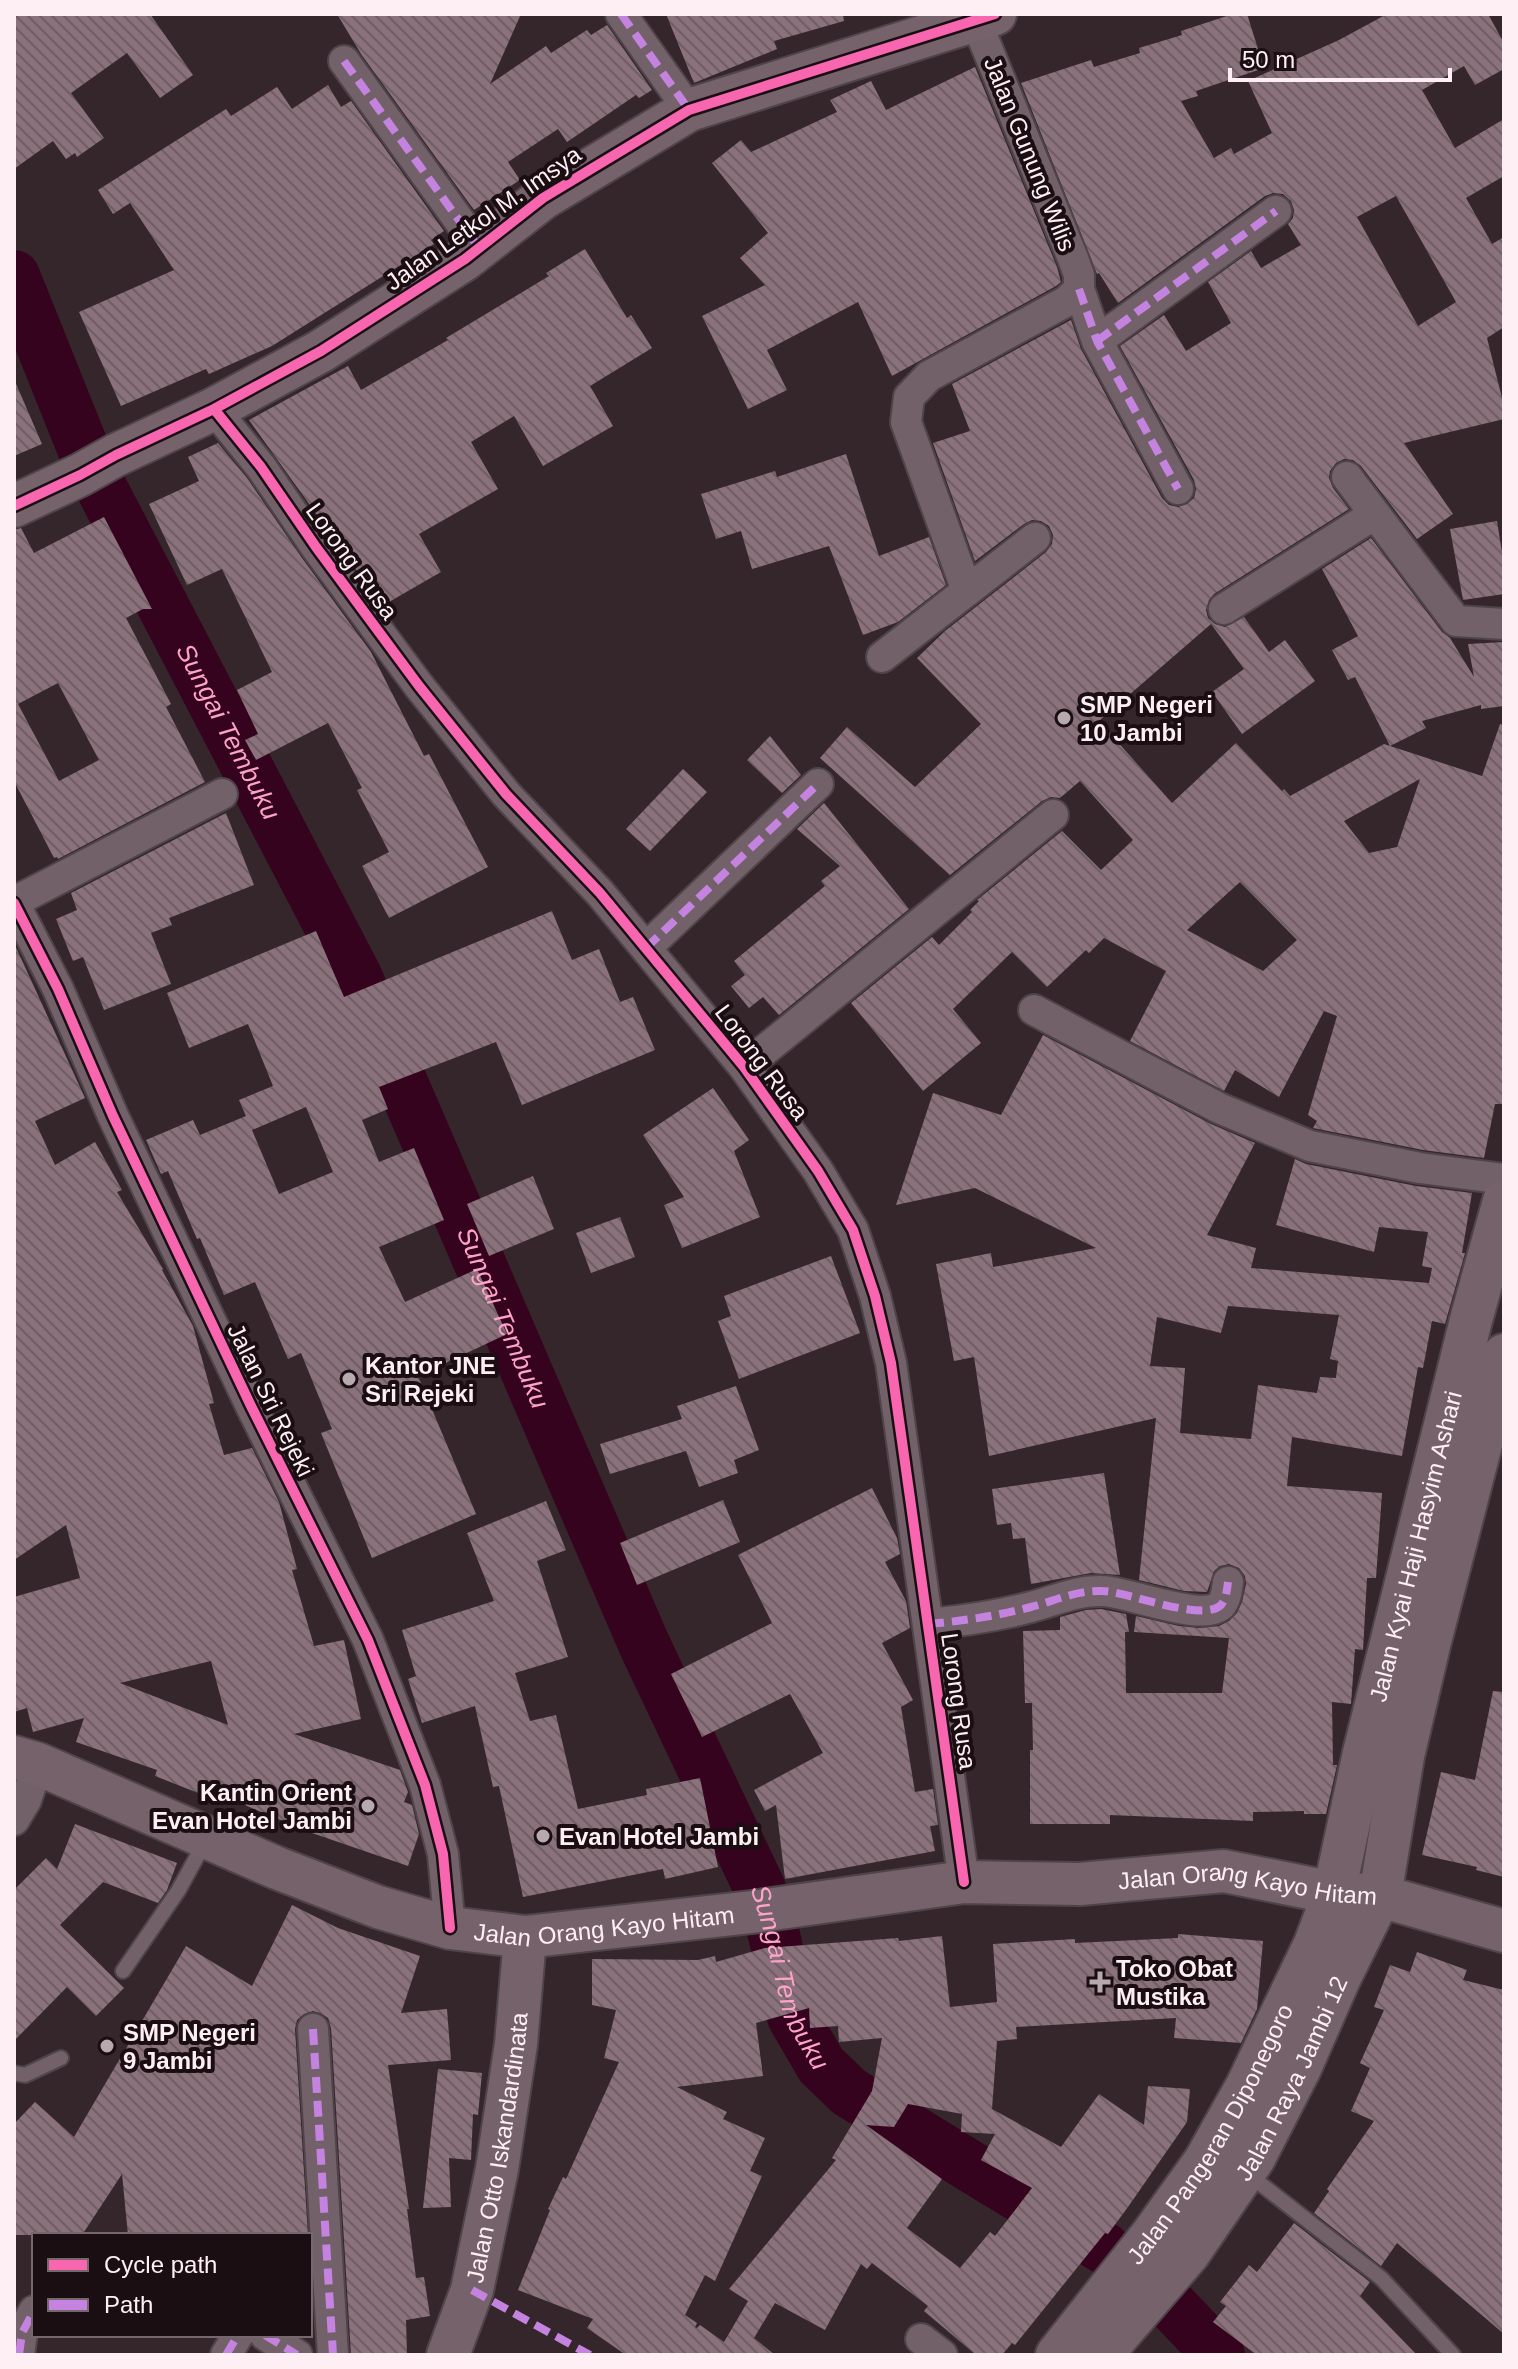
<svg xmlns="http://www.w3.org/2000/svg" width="1518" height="2369" font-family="Helvetica,sans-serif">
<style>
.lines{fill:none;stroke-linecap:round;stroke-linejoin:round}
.river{stroke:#35031d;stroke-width:52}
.building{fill:url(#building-back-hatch);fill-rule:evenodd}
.lane-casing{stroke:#4f4449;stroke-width:18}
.street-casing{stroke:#4f4449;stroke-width:34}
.secondary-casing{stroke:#4f4449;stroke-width:46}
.lane{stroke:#726168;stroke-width:14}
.street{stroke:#726168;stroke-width:30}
.secondary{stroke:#76626b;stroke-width:42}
.quiet{stroke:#c483df;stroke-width:8;stroke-dasharray:16 8;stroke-linecap:butt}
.cycleway-casing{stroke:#1a0e13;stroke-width:15}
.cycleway{stroke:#f766af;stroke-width:10}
.poi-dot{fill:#b8a9ae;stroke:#1a0e13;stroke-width:3}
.labels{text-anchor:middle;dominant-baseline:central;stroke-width:8;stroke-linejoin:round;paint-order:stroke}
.street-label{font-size:24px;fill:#feeff4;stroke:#1a0e13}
.poi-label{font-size:24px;font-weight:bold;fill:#feeff4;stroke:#1a0e13;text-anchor:start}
.water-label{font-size:26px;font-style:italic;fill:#fea3c8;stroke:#1a0e13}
</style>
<defs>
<pattern id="building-back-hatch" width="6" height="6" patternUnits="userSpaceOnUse" patternTransform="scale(2)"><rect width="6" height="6" fill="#8a717b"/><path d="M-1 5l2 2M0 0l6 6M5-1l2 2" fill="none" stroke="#6e5f64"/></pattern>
</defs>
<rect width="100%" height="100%" fill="#35262c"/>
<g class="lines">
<g class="river">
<path id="s1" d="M14,276L91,468L356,976L644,1644L760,1889L774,1935L793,2017L821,2065L849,2092L1104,2248"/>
<path d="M1173,2307L1219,2355"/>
</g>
</g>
<path class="building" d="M14,14H150L193,75L160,98L127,53L71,93L104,138L77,157L75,153L66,159L53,141L14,169Z
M337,14H521L490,84L546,46L551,53L587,30L591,35L607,25L652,90L639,98L636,95L567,142L558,129L508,162L520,180L474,210L361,54Z
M666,14H843L844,21L774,41L777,49L694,83Z
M1233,14H1247L1264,68L1196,91L1198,96L1181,101L1214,158L1231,148L1234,154L1272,133L1248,81L1339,40L1387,14H1488L1504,43V69L1475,85L1464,66L1422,90L1455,148L1504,119V176L1466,198L1492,244L1504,237V327L1487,338L1504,406V419L1404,443L1453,514L1417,539L1361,466L1353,460L1344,459L1336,463L1330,471L1329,478L1333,488L1349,509L1214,594L1209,600L1206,610L1208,618L1215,624L1225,627L1244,617L1269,652L1285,640L1315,681L1242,734L1212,692L1244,669L1211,624L1099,721L1172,803L1236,743L1282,791L1284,789L1290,796L1384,744L1482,776L1500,724L1504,725V1104H1495L1484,1158L1423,1150L1313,1128L1317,1121L1308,1115L1337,1016L1324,1011L1279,1097L1235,1070L1224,1091L1130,1041L1166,971L1104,938L1089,953L1086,950L1047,987L1012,952L953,1009L981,1043L923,1091L851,1003L932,937L939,945L972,912L970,910L979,901L977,900L1062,831L1101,870L1133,840L1080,781L1060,798L1051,797L1042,801L950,875L820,758L847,727L915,787L981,724L917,658L945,631L1046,552L1052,544L1053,535L1049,526L1041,521L1032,520L1024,524L975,561L933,443L970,431L952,384L1071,320L1081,349L1162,498L1169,505L1178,507L1187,504L1194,498L1196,489L1194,480L1120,346L1164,315L1186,351L1231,323L1208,282L1251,251L1261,268L1301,245L1288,224L1293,218L1294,210L1291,201L1283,194L1273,193L1265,196L1118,303L1099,273L1097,274L1021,83L1091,60L1094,67L1140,53L1139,48L1182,35L1181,31ZM1396,196L1456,302L1418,326L1357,217ZM1420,779L1397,847L1369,853L1344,821ZM1240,882L1297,940L1263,971L1187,930Z
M975,67L1057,267L1061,282L1056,286L892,376L858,302L767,350L787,390L748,409L702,316L765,285L740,258L768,233L712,163L741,140L751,152L837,112L830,100L871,81L886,110Z
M328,85L341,107L351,101L444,231L431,240L434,244L272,346L209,374L206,369L121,406L79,312L174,270L130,203L113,214L98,190L226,109L231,116L277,87L292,109Z
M585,249L627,318L631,315L652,348L590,386L613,426L543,466L514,416L471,442L498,489L419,534L441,572L382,606L249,420L348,366L361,390L448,340L446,338L549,276L546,273Z
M14,379L42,444L14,456Z
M218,443L247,478L302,558L371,652L424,756L429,754L488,867L389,918L362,866L389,852L357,790L362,788L328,723L256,760L245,740L258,734L237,690L272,672L222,569L187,585L149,504L199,481L188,457Z
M846,454L879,556L929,537L946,585L898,622L863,635L829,546L752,569L741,531L716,539L701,494L775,471L777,477Z
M104,517L152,609H143L126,618L171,704L166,707L205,782L58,859L57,857L54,858L14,781V530L21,528L34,553ZM58,683L99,760L59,781L18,704Z
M1497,521L1504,565V594L1463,600L1450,529Z
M1371,538L1442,632L1450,638L1474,677L1468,644L1504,642V706L1481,709V705L1422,721L1426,728L1390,746L1355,677L1348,680L1332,650L1358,636L1322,569Z
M770,736L801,775L782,793L747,760Z
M683,769L707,792L650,851L626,829Z
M824,803L909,909L779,1015L763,997L749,1008L731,986L745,975L734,961L825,886L821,881L840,866L797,829Z
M226,813L254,885L169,918L172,925L151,933L171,984L104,1010L83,957L73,961L56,919L77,910L71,893Z
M552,911L572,960L599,949L620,1002L633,997L655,1050L522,1105L496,1042L379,1087L388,1109L362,1120L379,1162L414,1148L444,1220L379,1247L405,1302L477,1269L507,1334L418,1376L476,1514L372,1558L321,1433L332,1429L301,1353L288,1359L255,1282L224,1295L200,1238L197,1239L168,1171L161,1174L146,1140L193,1120L200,1135L246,1116L239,1100L273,1086L248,1024L189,1048L167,993L316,931L344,997ZM306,1107L333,1172L279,1194L252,1130Z
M14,943L85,1098L35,1121L55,1165L95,1142L122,1190L117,1192L163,1269L162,1270L193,1326L214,1403L209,1404L224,1455L252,1448L279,1502L297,1569L292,1570L314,1646L344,1640L361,1719L294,1734L400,1770L408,1792L404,1802L412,1805L419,1834L408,1866L312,1833L223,1796L221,1802L155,1776L157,1770L76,1742L84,1718L33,1732L27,1708L14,1712V1597L80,1578L66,1525L14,1560ZM211,1661L228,1725L120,1683Z
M1043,1035L1211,1124L1255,1143L1207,1235L1256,1248L1251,1268L1429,1283L1432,1268L1422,1266L1428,1232L1379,1227L1374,1252L1276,1225L1295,1159L1306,1164L1416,1186L1472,1193L1462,1253H1465L1445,1324L1432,1321L1423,1368L1418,1367L1402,1456L1292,1437L1287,1486L1382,1493L1376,1578H1367L1363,1650L1355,1649L1351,1704L1332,1702L1333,1765H1337L1326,1814H1304V1811L1253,1812V1821L1110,1815V1824H1030V1750H1033L1032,1703H1025L1023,1631L1060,1630V1617L1086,1610L1101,1609L1126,1614L1129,1632H1125L1126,1693H1222L1229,1638L1134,1632L1136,1616L1179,1626L1199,1628L1219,1626L1229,1621L1237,1613L1242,1602L1246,1584L1245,1576L1239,1568L1229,1564L1220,1566L1214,1571L1207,1592L1184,1591L1139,1580L1156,1418L989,1456L974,1357L954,1361L936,1264L991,1253L993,1267L1096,1248L975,1188L896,1205L933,1093L1001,1115ZM1228,1306L1339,1315L1330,1359L1338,1361L1336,1378L1320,1377L1317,1393L1258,1385L1251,1439L1180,1433L1185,1368L1150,1366L1157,1317L1221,1333Z
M713,1088L749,1140L734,1151L760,1217L682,1248L664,1205L684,1197L643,1135Z
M533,1176L554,1229L489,1256L467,1204Z
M620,1217L635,1257L591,1273L576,1233Z
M831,1256L860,1333L739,1379L718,1321L731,1316L724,1296Z
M736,1386L759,1450L734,1460L738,1473L699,1487L686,1451L610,1474L600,1444L682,1419L677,1406Z
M1104,1473L1120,1575L1091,1573L1031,1584L1025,1538L1013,1539L1011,1523L997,1525L992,1489Z
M872,1488L897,1538L900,1554L885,1562L906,1601L910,1628L882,1643L913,1700L901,1707L915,1792L933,1789L938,1825L930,1826L935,1851L785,1879L776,1805L765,1811L754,1790L823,1753L790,1694L702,1737L671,1674L772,1623L738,1555Z
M723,1500L740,1542L637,1585L620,1543Z
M546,1501L566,1550L537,1561L568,1657L515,1673L530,1721L556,1715L578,1809L647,1795L646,1789L700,1778L718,1867L665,1879L663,1869L523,1897L499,1786L493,1787L475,1706L422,1723L408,1679L416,1676L402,1630L494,1601L467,1533Z
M1493,1691L1504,1692V1877L1476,1870L1477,1867L1422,1855L1441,1772L1475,1780Z
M75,1824L177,1863L167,1890L158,1903L103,1882L60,1925L124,1988L96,2016L67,1987L14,2041V1890L46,1858L57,1869Z
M292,1905L338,1928L420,1956L401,2013L447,2009L451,2060L388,2065L409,2209H407L416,2278L424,2277L430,2316L406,2320L407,2355H351L331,2028L328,2018L320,2013L313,2011L304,2014L297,2020L295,2029L308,2235H128L122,2174L82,2235H14V2124L35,2102L74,2137L186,1946L252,1986Z
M1178,1934L1263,1941L1257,2009L1241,2043L1174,2038L1176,2018L1016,2027L1017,2039L997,2041L992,2109L1061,2147L1099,2094L1144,2125L1148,2086L1190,2089L1187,2122L1128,2207L1108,2234L1105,2233L1015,2345L1012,2343L1002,2355H976L924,2311L928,2306L872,2263L867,2269L861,2264L825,2330L775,2303L754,2338L775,2355H626L587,2328L593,2319L518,2290L550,2210L548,2209L563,2177L566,2179L619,2062L604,2058L616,2010L592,2005V1959L698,1960L715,1956L716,1962L765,1948L898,1938L899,1941L942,1936L950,2007L997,2002L993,1944L1075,1939V1943L1178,1938ZM809,2008L810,2028L838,2026L839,2042L882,2038L872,2091L832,2158L836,2160L729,2289L748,2301L724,2342L700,2325L697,2328L695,2327L697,2323L685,2315L705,2275L715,2281L762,2176L750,2171L765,2138L723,2119L727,2112L677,2087L763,2076L756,2023ZM908,2104L962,2114L961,2132L995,2134L981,2160L1032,2188L995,2236L990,2232L960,2268L907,2228L942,2179L866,2125L894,2127Z
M1417,1952L1467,1970L1463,1980L1504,1990V2334L1397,2243L1381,2266L1314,2213L1329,2191L1327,2189L1374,2121L1351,2111L1370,2068L1360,2063L1384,2010L1374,2007L1390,1965L1410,1972Z
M438,2069L482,2073L478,2115L473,2114L471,2160L449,2158L451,2207L423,2208Z
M1294,2223L1370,2282L1360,2296L1417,2355H1257L1213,2322L1226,2306L1220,2302L1249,2265L1257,2272Z"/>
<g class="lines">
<defs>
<path id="lane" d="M123,1971L178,1891L205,1842
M14,2073L25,2075L61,2058
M1248,2174L1381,2278L1453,2355"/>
<path id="street" d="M621,14L689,110
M344,61L479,248
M1079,289L1097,341L1178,489
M1097,341L1276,211
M214,409L261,467L316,547L419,686L506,794L600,893L744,1067L818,1171L853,1230L875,1296L891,1363L964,1882
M1347,477L1456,621L1504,624
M967,591L906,422L909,397L929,376L1067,301L1079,289V275L1074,261L976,21
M1224,609L1375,514
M882,657L1035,538
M14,902L222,794
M14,903L58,989L113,1116L251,1406L368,1640L425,1785L443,1854L450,1928
M646,948L818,784
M1034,1010L1219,1108L1310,1146L1420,1168L1504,1179
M744,1067L1053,815
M928,1624C963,1621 997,1616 1031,1607C1054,1601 1077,1590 1102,1591C1127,1591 1202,1623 1221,1605C1226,1599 1227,1590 1228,1582
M14,1820L26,1800L38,1764
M313,2029L333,2355
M265,2335L297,2355
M921,2339L942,2355
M19,2355L22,2333L34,2311
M226,2355L238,2335"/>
<g id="secondary">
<path d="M14,506L80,475L116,455L214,409L321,351L465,259L543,198L689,110L995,14"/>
<path id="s2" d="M14,1757L38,1764L277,1868L378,1907L450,1928L525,1937L752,1912L964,1882L1080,1884L1224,1871L1334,1893L1380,1896L1504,1931"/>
<path id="s3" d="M448,2355L472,2290L497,2169L516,2044L525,1937"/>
<path id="s4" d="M1057,2355L1152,2235L1205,2161L1247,2086L1315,1944L1334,1893L1364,1753L1471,1320L1504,1201"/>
<path id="s5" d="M1101,2355L1189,2253L1254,2158L1300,2068L1339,1979L1380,1896L1403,1756L1430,1641L1504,1355"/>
</g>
</defs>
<use href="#lane" class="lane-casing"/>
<use href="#street" class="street-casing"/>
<use href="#secondary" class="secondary-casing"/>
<use href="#lane" class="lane"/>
<use href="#street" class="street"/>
<use href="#secondary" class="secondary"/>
<path class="quiet" d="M621,14L689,110
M344,61L479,248
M1079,289L1097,341L1178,489
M1097,341L1276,211
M646,948L818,784
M928,1624C963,1621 997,1616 1031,1607C1054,1601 1077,1590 1102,1591C1127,1591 1202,1623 1221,1605C1226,1599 1227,1590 1228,1582
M313,2029L333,2355
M472,2290L590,2355
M265,2335L297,2355
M19,2355L22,2333L34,2311
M226,2355L238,2335"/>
<defs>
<path id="cycleway" d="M214,409L261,467L316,547L419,686L506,794L600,893L744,1067L818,1171L853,1230L875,1296L891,1363L964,1882
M14,506L80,475L116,455L214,409L321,351L465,259L543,198L689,110L995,14
M14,903L58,989L113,1116L251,1406L368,1640L425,1785L443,1854L450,1928"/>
</defs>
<use href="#cycleway" class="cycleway-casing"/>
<use href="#cycleway" class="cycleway"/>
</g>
<g class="poi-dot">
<circle cx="1064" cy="718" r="8"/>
<circle cx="349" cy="1379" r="8"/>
<circle cx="368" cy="1806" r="8"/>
<circle cx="543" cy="1836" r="8"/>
<path d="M1096 1970h8v8h8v8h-8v8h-8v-8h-8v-8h8z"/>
<circle cx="107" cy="2046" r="8"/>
</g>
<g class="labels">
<g class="street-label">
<text transform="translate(1030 154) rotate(68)">Jalan Gunung Wilis</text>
<text transform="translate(483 218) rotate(-35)">Jalan Letkol M. Imsya</text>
<text transform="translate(352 561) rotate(54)">Lorong Rusa</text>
<text transform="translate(762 1062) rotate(53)">Lorong Rusa</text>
<text transform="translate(271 1400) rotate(64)">Jalan Sri Rejeki</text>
<text stroke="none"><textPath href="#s4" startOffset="898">Jalan Kyai Haji Hasyim Ashari</textPath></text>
<text transform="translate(959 1701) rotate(82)">Lorong Rusa</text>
<text stroke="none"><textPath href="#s2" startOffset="1272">Jalan Orang Kayo Hitam</textPath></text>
<text stroke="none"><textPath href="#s2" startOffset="624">Jalan Orang Kayo Hitam</textPath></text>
<text stroke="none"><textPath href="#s5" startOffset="338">Jalan Raya Jambi 12</textPath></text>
<text stroke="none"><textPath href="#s4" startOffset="270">Jalan Pangeran Diponegoro</textPath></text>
<text stroke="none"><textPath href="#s3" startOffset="214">Jalan Otto Iskandardinata</textPath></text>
</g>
<g class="poi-label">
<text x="1080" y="704">SMP Negeri<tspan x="1080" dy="28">10 Jambi</tspan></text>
<text x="365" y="1365">Kantor JNE<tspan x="365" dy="28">Sri Rejeki</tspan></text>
<text x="352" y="1792" text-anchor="end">Kantin Orient<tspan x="352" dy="28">Evan Hotel Jambi</tspan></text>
<text x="559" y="1836">Evan Hotel Jambi</text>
<text x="1116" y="1968">Toko Obat<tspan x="1116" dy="28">Mustika</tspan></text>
<text x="123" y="2032">SMP Negeri<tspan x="123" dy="28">9 Jambi</tspan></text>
</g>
<g class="water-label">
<text stroke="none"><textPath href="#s1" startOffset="504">Sungai Tembuku</textPath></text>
<text stroke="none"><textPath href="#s1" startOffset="1152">Sungai Tembuku</textPath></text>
<text stroke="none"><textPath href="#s1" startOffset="1872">Sungai Tembuku</textPath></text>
</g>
</g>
<rect width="1518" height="2369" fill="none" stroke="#feeff4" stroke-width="32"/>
<rect x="32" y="2233" width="280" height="104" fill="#1a0e13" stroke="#75686d" stroke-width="2"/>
<rect x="48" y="2259" width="40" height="12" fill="#f766af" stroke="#75686d" stroke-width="2"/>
<text x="104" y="2273" font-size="24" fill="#feeff4">Cycle path</text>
<rect x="48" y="2299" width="40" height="12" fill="#c483df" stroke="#75686d" stroke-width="2"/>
<text x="104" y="2313" font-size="24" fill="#feeff4">Path</text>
<path d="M1230 68v12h220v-12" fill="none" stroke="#feeff4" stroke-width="4"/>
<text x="1242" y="68" font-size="24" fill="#feeff4" stroke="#1a0e13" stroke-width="6" paint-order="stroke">50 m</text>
</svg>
